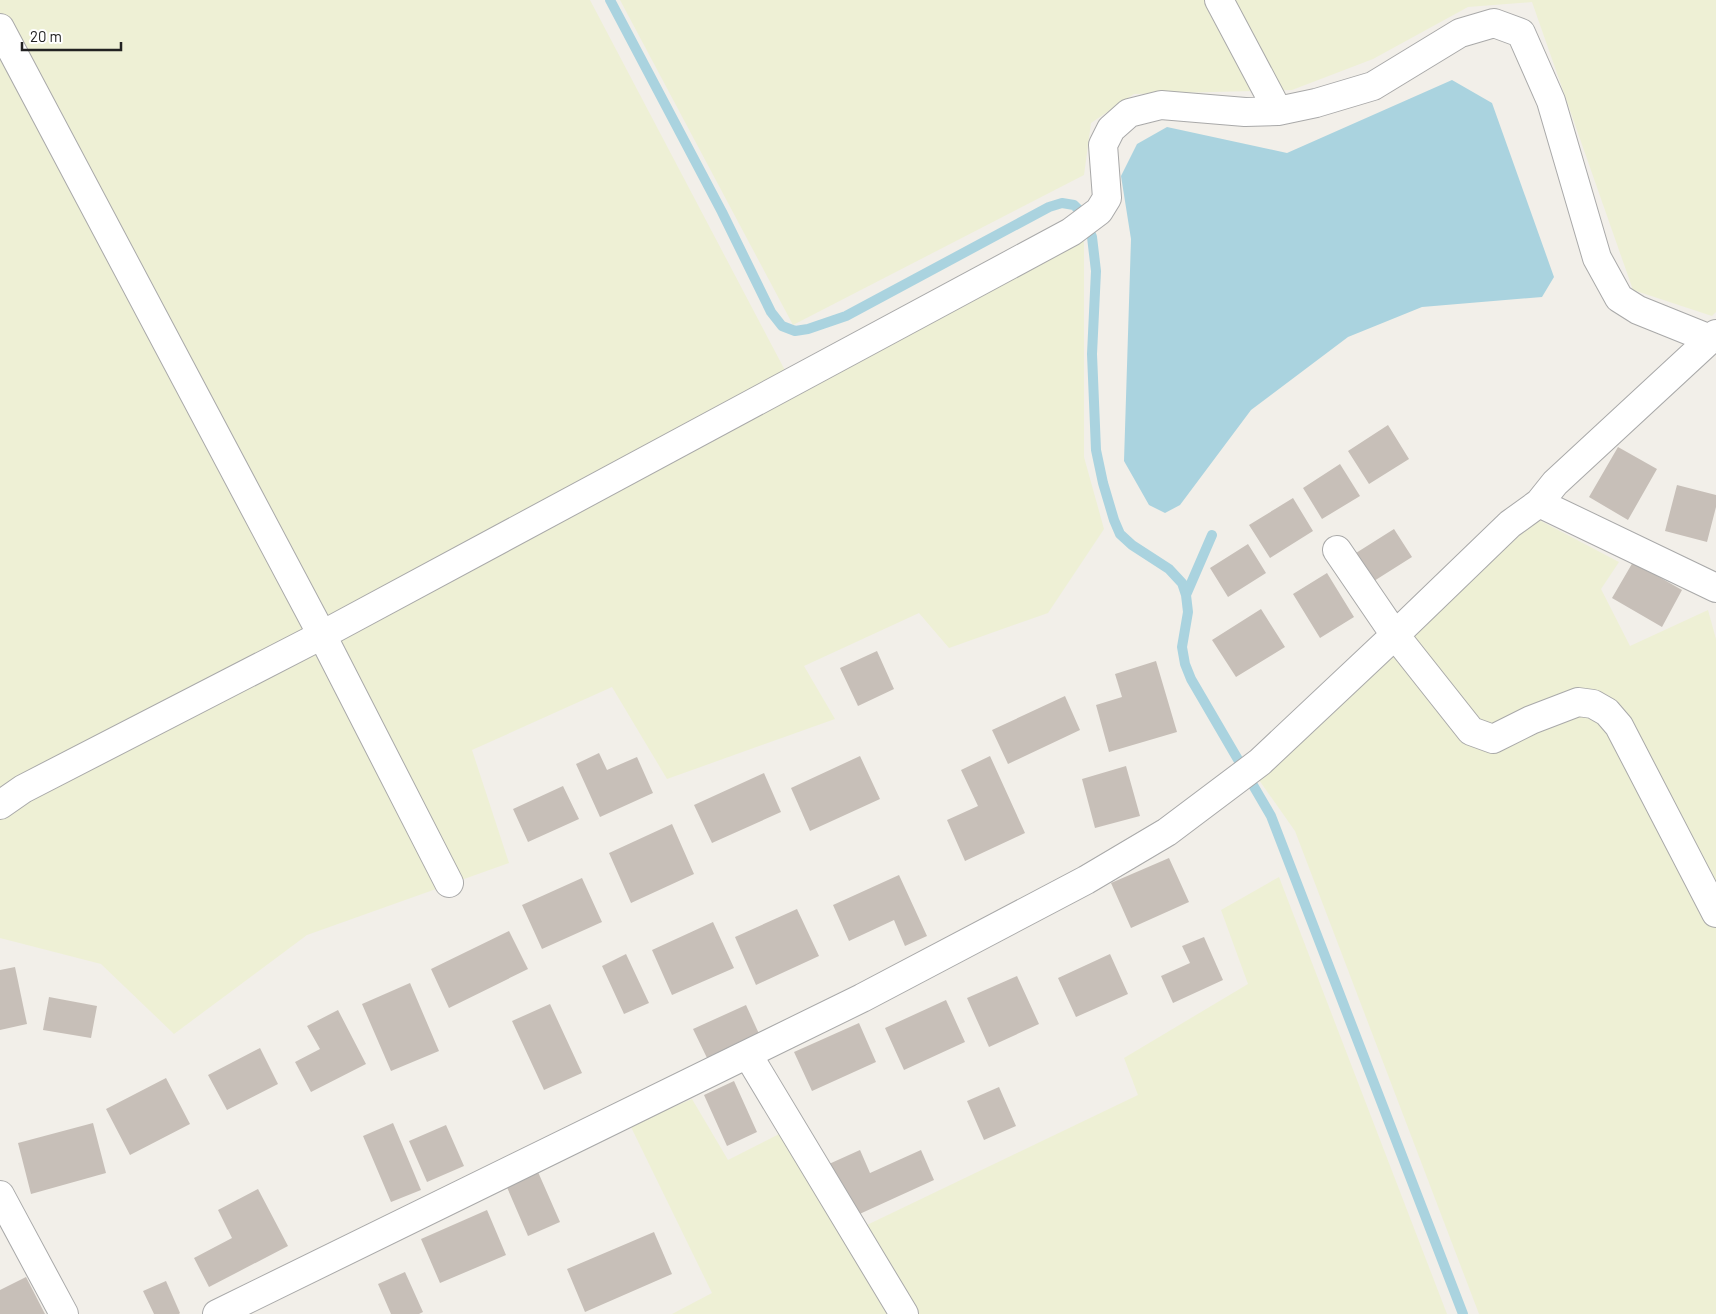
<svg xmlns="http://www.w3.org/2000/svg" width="1716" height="1314" font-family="Barlow,sans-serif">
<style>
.farmland{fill:#eef0d5}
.water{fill:#aad3df}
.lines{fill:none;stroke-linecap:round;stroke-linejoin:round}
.stream{stroke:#aad3df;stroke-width:10}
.building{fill:#c7bfb8}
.minor-casing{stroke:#a9a9a9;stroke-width:30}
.minor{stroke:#fff;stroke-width:28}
</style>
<rect width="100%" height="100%" fill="#f2efe9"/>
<path class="farmland" d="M0,0H590L798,395L1084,232V457L1104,529L1048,613L949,648L919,613L804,666L835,719L667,779L612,687L472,750L509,863L307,935L174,1034L101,964L0,938Z
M620,0H1716V312L1712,316L1633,290L1532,2L1468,7L1373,59L1292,90L1134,94L1091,123L1084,175L793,325Z
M1537,519L1619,562L1601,589L1630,646L1708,610L1716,639V1314H1479L1295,831L1259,780Z
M1279,877L1447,1314H672L712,1293L630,1125L692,1099L728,1160L785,1131L844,1236L1138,1095L1124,1058L1248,984L1221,910Z"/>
<path class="water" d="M1452,80L1492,103L1554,277L1542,297L1422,307L1348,337L1251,410L1180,505L1165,513L1149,505L1124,461L1131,239L1121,176L1137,144L1167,127L1287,153Z"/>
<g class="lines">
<path class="stream" d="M610,0L722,212L771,312L782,326L795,331L808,329L846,316L1049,207L1062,203L1074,205L1082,213L1092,237L1096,271L1092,354L1096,450L1103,483L1114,520L1120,534L1132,545L1169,569L1182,583L1186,595L1188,612L1182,647L1185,664L1191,679L1271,816L1463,1314
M1186,595L1212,535"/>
</g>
<path class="building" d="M1388,425L1409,459L1369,484L1348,451Z
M1618,447L1657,469L1628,520L1589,497Z
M1340,464L1360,496L1322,519L1303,488Z
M1677,485L1716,495V507L1707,542L1665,531Z
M1293,498L1313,531L1270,558L1249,525Z
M1394,529L1412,557L1374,581L1356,553Z
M1248,544L1266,573L1228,597L1210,568Z
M1633,562L1682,590L1662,627L1612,598Z
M1327,573L1354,617L1320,638L1293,594Z
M1261,609L1285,647L1236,677L1212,640Z
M877,651L894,689L858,706L840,668Z
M1156,661L1177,732L1109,752L1096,705L1122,697L1115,674Z
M1065,696L1080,730L1008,764L992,730Z
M599,753L607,770L637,757L653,793L600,817L576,764Z
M860,756L880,799L810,831L791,788Z
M990,756L1025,833L965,861L947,820L978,806L961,770Z
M1126,766L1140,816L1095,828L1082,779Z
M764,773L781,812L712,843L694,805Z
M563,786L579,819L528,842L513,809Z
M672,824L694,874L631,903L609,853Z
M1169,858L1189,902L1131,928L1111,883Z
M899,875L927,936L905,946L894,920L849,941L833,905Z
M582,878L602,922L542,949L522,905Z
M797,909L819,956L756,985L735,937Z
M713,922L734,968L672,995L652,950Z
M509,931L528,969L449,1008L431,969Z
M1204,937L1223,980L1173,1003L1161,976L1190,963L1182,946Z
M626,954L649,1003L624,1014L602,966Z
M1110,954L1128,994L1076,1017L1058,978Z
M15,967L27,1024L0,1030V970Z
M1017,976L1039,1024L989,1047L967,998Z
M410,983L439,1051L391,1071L362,1004Z
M49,997L97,1006L91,1038L43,1030Z
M946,1000L965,1042L904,1070L885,1028Z
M550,1004L582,1073L544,1090L512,1021Z
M746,1005L760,1036L708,1060L693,1029Z
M338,1010L366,1064L311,1092L295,1062L320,1049L307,1026Z
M859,1023L876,1062L812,1091L794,1052Z
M260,1048L278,1084L227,1110L208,1075Z
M166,1078L190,1124L130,1155L106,1109Z
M734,1081L757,1132L727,1146L704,1095Z
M999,1087L1016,1126L984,1140L967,1101Z
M93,1123L106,1173L31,1194L18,1143Z
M393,1123L421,1190L391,1202L363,1136Z
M446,1125L464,1166L427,1182L409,1141Z
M860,1150L870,1173L921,1150L934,1180L853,1217L829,1164Z
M538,1172L560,1222L528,1236L506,1185Z
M258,1189L288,1246L209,1287L194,1258L232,1238L218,1210Z
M487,1210L506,1255L440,1283L421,1239Z
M654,1232L672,1274L585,1312L567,1269Z
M405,1272L423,1312L419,1314H391L378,1284Z
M26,1277L45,1314H0V1290Z
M166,1281L180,1313L179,1314H154L143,1291Z"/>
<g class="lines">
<defs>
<path id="minor" d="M1219,0L1278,111
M0,28L322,635L449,883
M1539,503L1716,588
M1337,550L1395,635L1471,731L1493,739L1531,720L1578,702L1593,704L1607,712L1619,726L1716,913
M0,805L23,789L322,635L1071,232L1099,211L1107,198L1103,145L1111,129L1129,113L1161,105L1245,112L1278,111L1316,103L1373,86L1460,33L1494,23L1521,33L1551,101L1597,258L1619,298L1638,310L1710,339
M748,1055L904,1314
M0,1195L64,1314
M217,1314L862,998L1086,880L1167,832L1260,762L1395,635L1510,524L1539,503L1555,483L1716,334"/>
</defs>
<use href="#minor" class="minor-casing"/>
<use href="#minor" class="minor"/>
</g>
<path d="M22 42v8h99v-8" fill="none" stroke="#222222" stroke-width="2.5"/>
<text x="30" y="42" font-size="15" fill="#222222" stroke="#ffffff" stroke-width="4" paint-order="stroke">20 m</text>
</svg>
